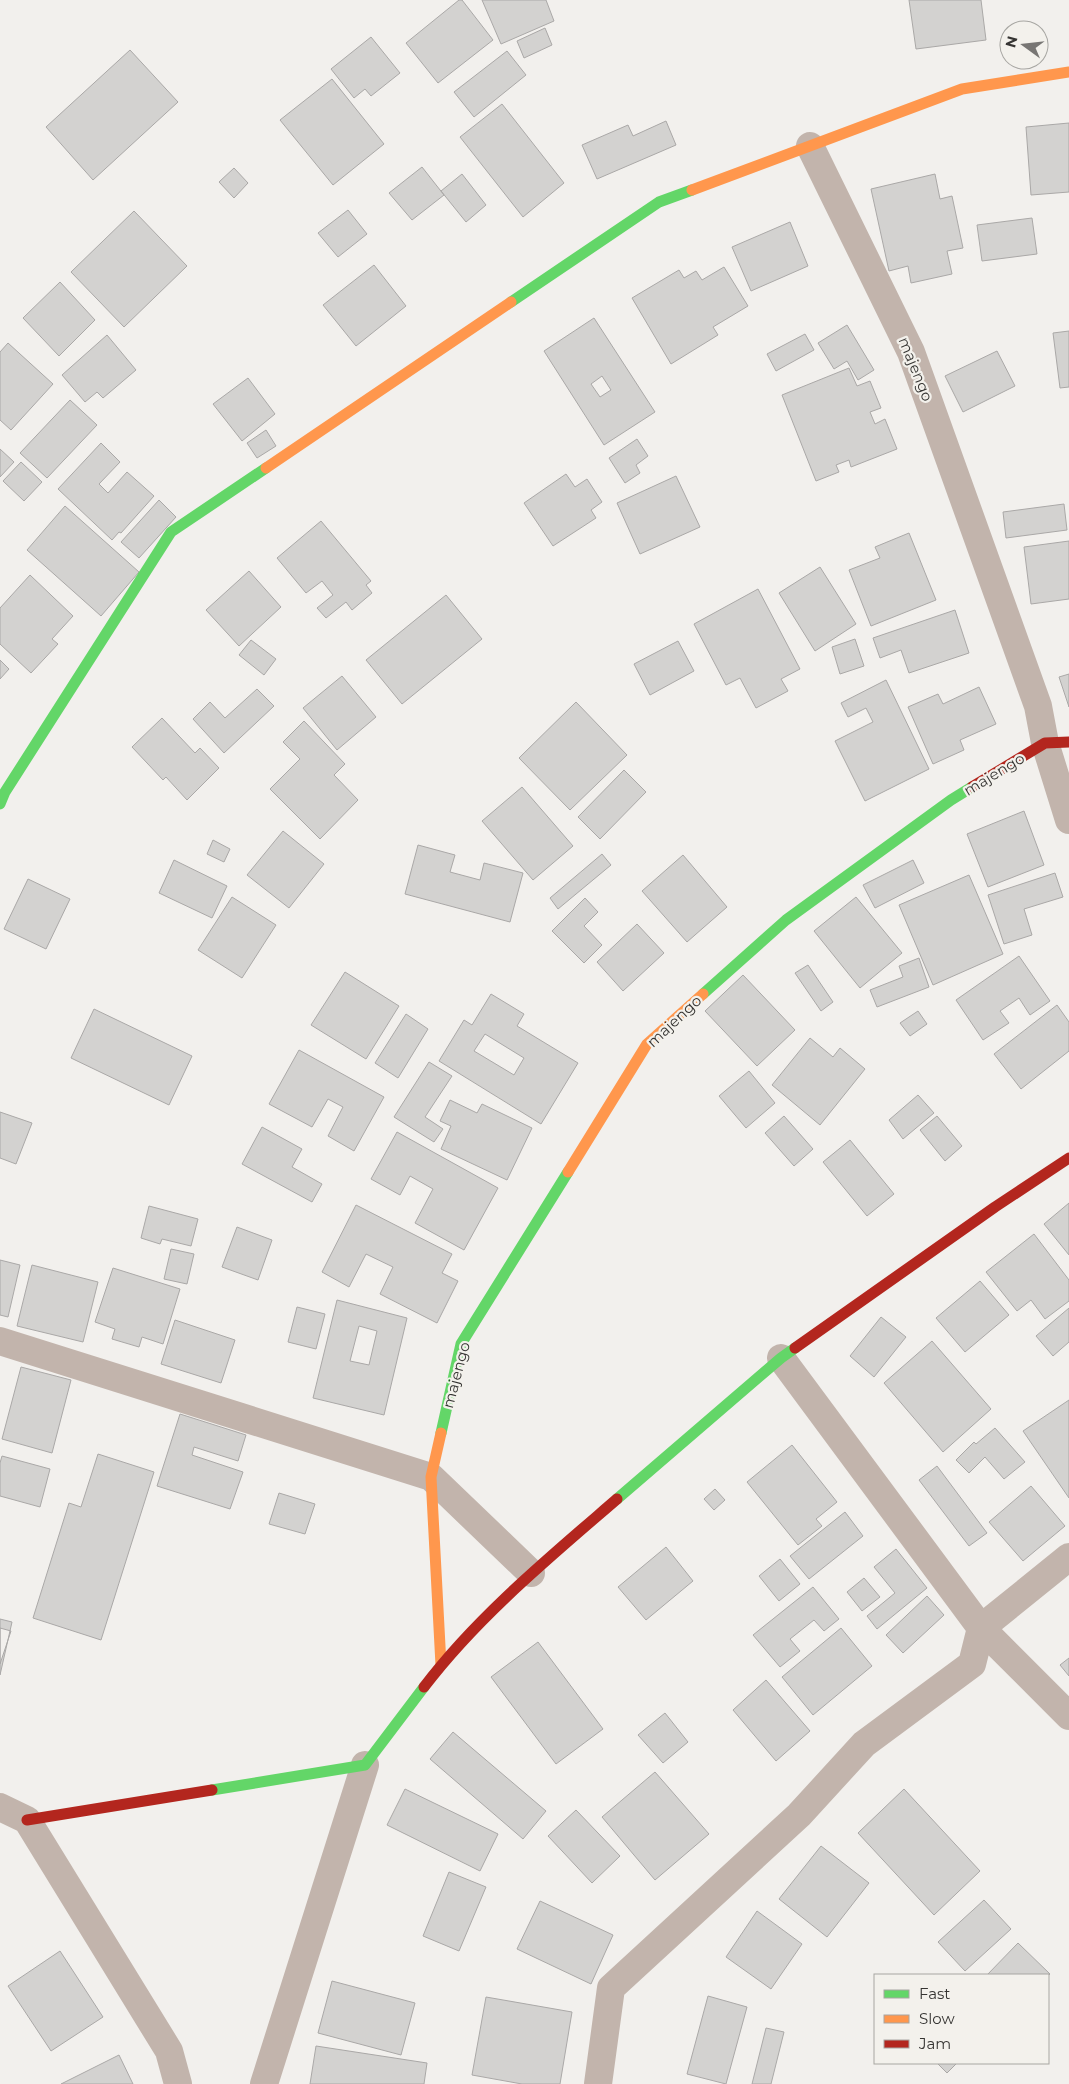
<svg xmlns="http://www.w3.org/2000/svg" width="1069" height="2084" font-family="Montserrat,sans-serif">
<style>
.building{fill:#d3d2d0;stroke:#aaa8a7;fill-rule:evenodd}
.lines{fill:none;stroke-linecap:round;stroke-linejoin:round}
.street{stroke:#c2b4ac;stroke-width:28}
.fast{stroke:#63d668;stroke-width:11}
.slow{stroke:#ff974d;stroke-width:11}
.jam{stroke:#b3261e;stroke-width:11}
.labels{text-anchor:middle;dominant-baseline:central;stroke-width:4.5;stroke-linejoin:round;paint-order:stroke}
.street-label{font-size:15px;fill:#363533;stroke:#f3f1ec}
</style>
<rect width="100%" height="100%" fill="#f2f0ed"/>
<path class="building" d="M459,0H462L493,40L438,83L406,43Z
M482,0H546L554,21L501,44Z
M909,0H981L986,40L916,49Z
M545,28L552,45L524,58L517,41Z
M371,37L400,73L371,96L365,89L354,98L331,69Z
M130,50L178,102L93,180L46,127Z
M507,51L526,75L474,117L454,92Z
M332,79L384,144L333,185L280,120Z
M502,104L564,183L523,217L460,137Z
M666,121L676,145L597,179L582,145L628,125L633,136Z
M1069,123V192L1031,195L1026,127Z
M422,167L444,195L412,220L389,193Z
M234,168L248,183L234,198L219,182Z
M462,174L486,205L466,222L441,191Z
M935,174L940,199L952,196L963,248L947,251L952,274L911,283L908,266L889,271L871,189Z
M348,210L367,234L338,257L318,233Z
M134,211L187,266L124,327L71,272Z
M1032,218L1037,254L982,261L977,225Z
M790,222L808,266L751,291L732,247Z
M374,265L406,306L356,346L323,305Z
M724,267L748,306L713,327L718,335L671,364L632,298L679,270L684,278L696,271L702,280Z
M60,282L95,320L59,356L23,318Z
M594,318L655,412L604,445L544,351ZM602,376L611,390L600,397L591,384Z
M847,325L874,370L858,380L847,361L834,369L818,343Z
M1069,331V387L1060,388L1053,333Z
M805,334L814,350L776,371L767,354Z
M107,335L136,370L103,398L97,392L85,402L62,375Z
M8,343L53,384L11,430L0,420V352Z
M997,351L1015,386L963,412L945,376Z
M849,368L857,386L870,381L881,408L870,412L875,424L885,419L897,449L851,467L849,460L836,465L839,472L816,481L782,395Z
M248,378L275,414L242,441L213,404Z
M70,400L97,425L47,478L20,453Z
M266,430L276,446L257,458L247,443Z
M637,439L648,456L636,465L640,473L625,483L609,458Z
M101,443L120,462L99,484L108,493L127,472L154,496L121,533L119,532L112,540L58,489Z
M0,449L14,462L0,477Z
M21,462L42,482L24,501L3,481Z
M566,474L575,487L587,479L602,502L591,510L596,518L553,546L524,503Z
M676,476L700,527L640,554L617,503Z
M159,500L176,517L139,558L121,542Z
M1064,504L1067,530L1006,538L1003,512Z
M65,506L139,572L101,616L27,550Z
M321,521L371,581L366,585L372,593L352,610L346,602L326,618L317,608L333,595L322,581L306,593L277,558Z
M909,533L936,600L871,626L849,570L880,558L875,547Z
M1069,541V599L1031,604L1024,547Z
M820,567L856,624L815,651L779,593Z
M249,571L281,607L239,646L206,610Z
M30,575L73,616L52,639L58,644L31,673L0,644V608Z
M758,589L800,669L781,679L788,691L756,708L740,678L726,685L694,624Z
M446,595L482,639L402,704L366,660Z
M955,610L969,653L909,673L901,650L880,658L873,638Z
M855,639L864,666L840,674L832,647Z
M251,640L276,659L264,675L239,655Z
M678,641L694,671L650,695L634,664Z
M0,660L9,669L0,679Z
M1069,674V707L1059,677Z
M342,676L376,717L337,750L303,708Z
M886,680L929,769L865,801L835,741L873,722L866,708L848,717L841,703Z
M979,687L996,724L960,740L964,750L933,764L908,707L938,694L943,704Z
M257,689L274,706L224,753L193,719L210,702L225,718Z
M576,702L627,755L570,810L519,758Z
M162,718L195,753L200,748L219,768L187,800L166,777L163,780L132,747Z
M304,721L345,764L334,775L358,800L320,839L270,789L300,759L283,742Z
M624,770L646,792L600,839L578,817Z
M522,787L573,846L533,880L482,821Z
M1024,811L1044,865L988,887L967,834Z
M283,831L324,864L289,908L247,875Z
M213,840L230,849L224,862L207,854Z
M418,845L455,855L450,872L480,880L484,863L523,873L510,922L405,894Z
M602,854L611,865L558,909L550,898Z
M683,855L727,907L687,942L642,891Z
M174,860L227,886L212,918L159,893Z
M913,860L924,883L875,908L863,885Z
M1055,873L1063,897L1024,909L1032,935L1004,944L988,895Z
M969,875L1003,954L933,985L899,905Z
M28,879L70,899L46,949L4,929Z
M232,897L276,925L242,978L198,950Z
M856,897L902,953L860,988L814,931Z
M585,898L598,912L584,926L602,945L584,963L552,931Z
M637,924L664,953L623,991L597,962Z
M1019,956L1050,1001L1030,1015L1019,998L1000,1011L1009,1023L983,1040L956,1000Z
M919,958L929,987L877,1007L870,990L903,977L899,966Z
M808,965L833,1002L821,1011L795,973Z
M345,972L399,1006L366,1059L311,1025Z
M743,975L795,1030L757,1066L705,1011Z
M491,994L524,1014L517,1026L578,1063L541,1124L439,1061L464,1020L472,1025ZM485,1034L524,1058L514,1075L474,1051Z
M1057,1005L1069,1022V1051L1021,1089L994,1054Z
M94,1009L192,1056L169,1105L71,1058Z
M918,1011L927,1024L910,1036L900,1023Z
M406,1014L428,1029L398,1078L375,1063Z
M810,1038L833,1057L840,1048L865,1069L820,1125L772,1085Z
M299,1050L384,1097L354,1151L328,1136L343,1107L328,1099L312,1127L269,1104Z
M429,1062L452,1076L425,1117L443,1129L434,1142L394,1117Z
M749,1071L775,1103L746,1128L719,1096Z
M918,1095L934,1113L903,1139L889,1120Z
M450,1100L477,1113L482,1104L532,1128L507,1180L441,1149L451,1126L440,1121Z
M0,1112L32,1123L16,1164L0,1158Z
M784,1116L813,1149L794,1166L765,1133Z
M937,1116L962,1146L945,1161L920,1130Z
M262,1127L302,1149L292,1167L322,1184L312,1202L242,1164Z
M397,1132L498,1188L464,1250L415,1223L433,1189L410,1176L400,1195L371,1179Z
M850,1140L894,1194L867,1216L823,1162Z
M1069,1203V1255L1044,1224Z
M356,1205L452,1254L442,1273L458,1281L437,1323L380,1294L393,1267L366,1254L349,1287L322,1272Z
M149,1206L198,1219L191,1246L162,1239L160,1244L141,1238Z
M237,1227L272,1240L258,1280L222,1267Z
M1034,1234L1069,1280V1301L1045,1319L1031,1300L1017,1311L986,1272Z
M171,1249L194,1254L187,1284L164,1279Z
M0,1260L20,1265L8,1317L0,1315Z
M32,1265L98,1282L83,1342L17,1326Z
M113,1268L180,1289L163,1344L142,1337L139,1347L112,1339L115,1329L95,1322Z
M980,1281L1009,1315L965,1352L936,1318Z
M337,1300L407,1318L384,1415L313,1398ZM359,1326L377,1331L369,1365L350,1361Z
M297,1307L325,1314L316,1349L288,1342Z
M1069,1308V1342L1053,1356L1036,1336Z
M881,1317L906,1337L874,1377L850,1356Z
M175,1320L235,1340L221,1383L161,1364Z
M932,1341L991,1409L943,1452L884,1383Z
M21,1367L71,1380L52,1453L2,1439Z
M1069,1400V1498L1023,1431Z
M180,1414L246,1435L238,1461L194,1447L192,1455L243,1472L230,1509L157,1486Z
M995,1428L1025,1462L1004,1479L985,1457L969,1473L956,1460L974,1442L976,1444Z
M792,1445L837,1502L816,1519L822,1526L798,1545L747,1482Z
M98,1454L154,1472L101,1640L33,1618L69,1503L81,1507Z
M2,1456L50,1469L40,1507L0,1496V1463Z
M937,1466L987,1533L969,1546L919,1480Z
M1031,1486L1065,1526L1023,1561L989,1522Z
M715,1489L725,1500L714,1510L704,1499Z
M279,1493L315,1504L305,1534L269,1524Z
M845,1512L863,1536L809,1579L790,1556Z
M666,1547L693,1581L646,1620L618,1587Z
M896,1549L927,1588L877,1629L867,1616L895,1593L874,1567Z
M780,1559L800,1584L779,1601L759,1576Z
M864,1578L880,1597L862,1611L847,1592Z
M813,1587L839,1619L824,1631L814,1620L790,1639L800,1651L780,1667L753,1635Z
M927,1596L944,1615L903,1653L886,1635Z
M0,1619L12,1622L0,1675Z
M0,1628L11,1631L0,1664Z
M841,1628L872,1666L813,1715L782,1677Z
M538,1642L603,1729L556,1764L491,1677Z
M1069,1658V1676L1060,1665Z
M766,1680L810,1731L776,1761L733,1710Z
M665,1713L688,1742L663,1763L638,1735Z
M453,1732L546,1811L523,1839L430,1759Z
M655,1772L709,1834L655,1880L602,1817Z
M405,1789L498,1834L480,1871L387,1825Z
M904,1789L980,1871L934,1915L858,1833Z
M576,1810L620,1856L592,1883L548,1836Z
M821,1846L869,1883L827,1937L779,1899Z
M449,1872L486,1887L459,1951L423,1936Z
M984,1900L1011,1929L965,1971L938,1942Z
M540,1901L613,1935L591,1984L517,1949Z
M757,1911L802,1944L771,1989L726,1957Z
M1018,1943L1050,1974L1048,1976L987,1975Z
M60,1951L103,2017L51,2051L8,1986Z
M332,1981L415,2003L401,2055L318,2033Z
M708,1996L747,2007L726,2084L687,2074Z
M486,1997L572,2012L560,2084H522L472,2075Z
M766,2028L784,2032L771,2084H752Z
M316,2046L427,2063L424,2084H310Z
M119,2055L133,2084H61Z
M937,2063H957L947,2073Z"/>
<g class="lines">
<path class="street" d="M810,146L911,352L1038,706L1045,743L1069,820
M0,1341L431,1477L531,1573
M781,1358L981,1628L1069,1557
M0,1807L27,1820L169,2051L178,2084
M264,2084L365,1765
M598,2084L611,1988L799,1815L864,1744L972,1664L981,1628L1069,1716"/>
<path class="fast" d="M511,302L659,202L692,190
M0,804L5,792L171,532L266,468
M703,994L786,920L951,800L972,787
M441,1433L461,1344L568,1172
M617,1499L781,1358L795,1348
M212,1790L365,1765L424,1687"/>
<path class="slow" d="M692,190L962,89L1069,72
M266,468L511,302
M568,1172L647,1044L703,994
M441,1433L431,1477L441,1665"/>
<path class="jam" d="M972,787L1045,743L1069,742
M795,1348L995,1207L1069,1158
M424,1687C477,1617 551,1556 617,1499
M27,1820L212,1790"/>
</g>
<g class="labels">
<g class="street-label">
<text transform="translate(916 369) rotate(68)">majengo</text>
<text transform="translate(994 774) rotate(-31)">majengo</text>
<text transform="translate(674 1021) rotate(-43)">majengo</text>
<text transform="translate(456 1375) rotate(-75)">majengo</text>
</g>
</g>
<rect x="874" y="1974" width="175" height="90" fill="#f3f1ec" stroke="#a7a6a2"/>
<rect x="884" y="1990" width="25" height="8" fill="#63d668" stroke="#a7a6a2"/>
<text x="919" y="1999" font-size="15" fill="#363533">Fast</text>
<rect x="884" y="2015" width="25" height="8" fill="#ff974d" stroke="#a7a6a2"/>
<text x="919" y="2024" font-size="15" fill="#363533">Slow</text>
<rect x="884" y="2040" width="25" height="8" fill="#b3261e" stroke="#a7a6a2"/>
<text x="919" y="2049" font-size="15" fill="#363533">Jam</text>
<g transform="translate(1024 45) rotate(285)"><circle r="24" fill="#f3f1ec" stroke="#a7a6a2"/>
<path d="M0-4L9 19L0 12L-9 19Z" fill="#787674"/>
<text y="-8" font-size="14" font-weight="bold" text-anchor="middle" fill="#363533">N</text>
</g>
</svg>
